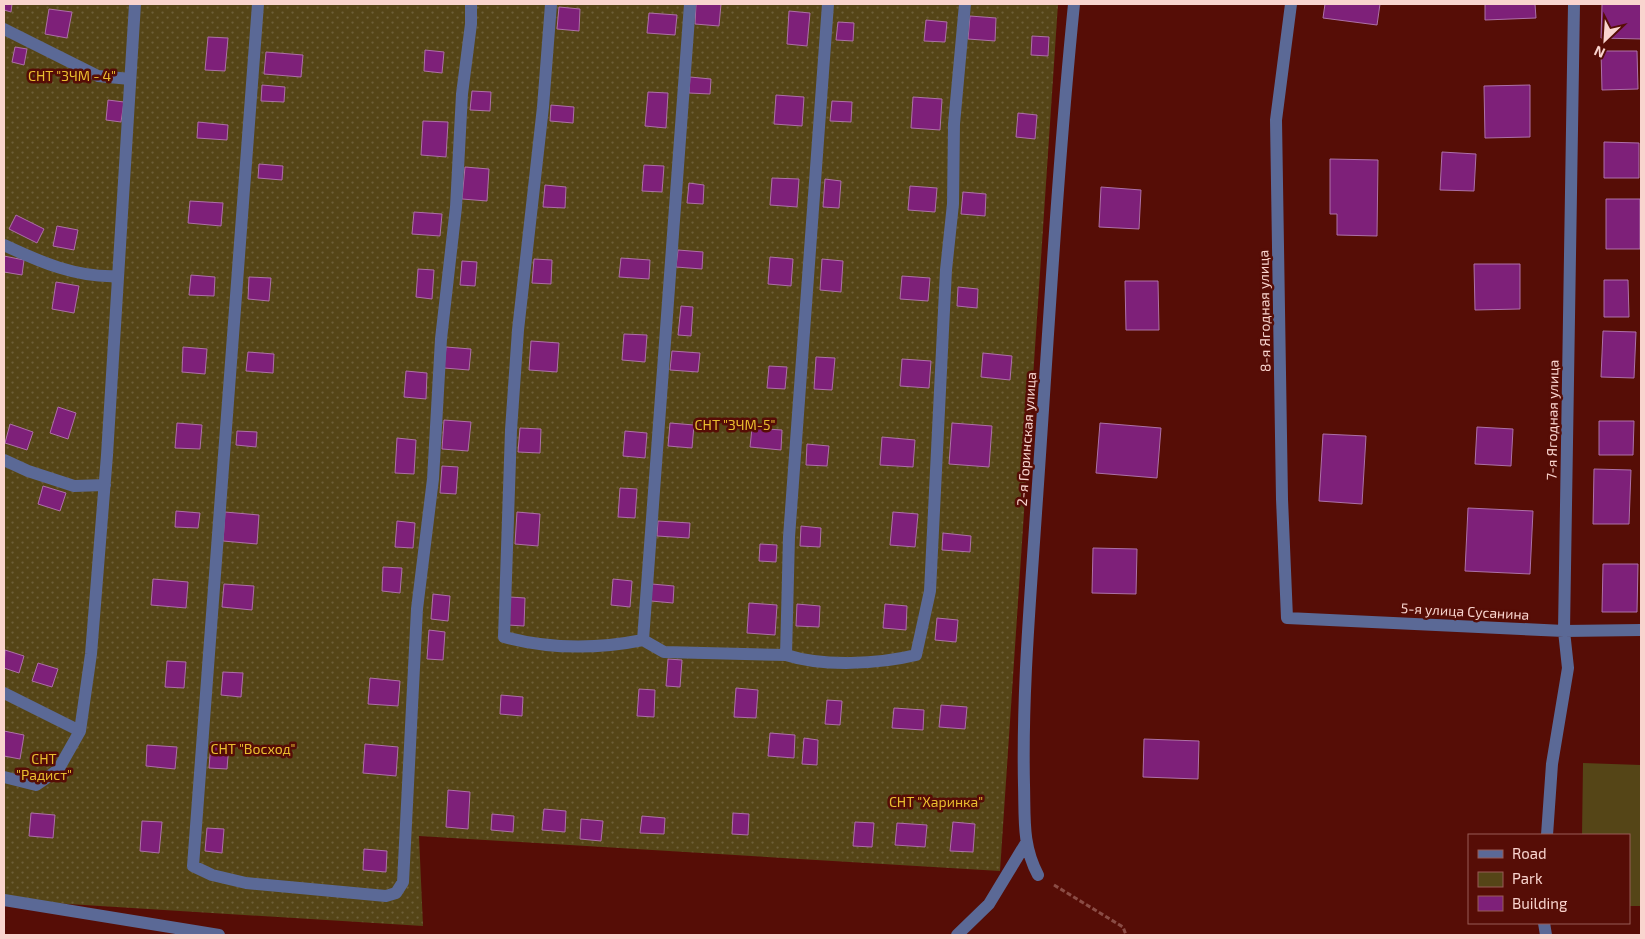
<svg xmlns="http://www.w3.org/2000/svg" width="1645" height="939" font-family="'Exo 2',sans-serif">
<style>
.green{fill:url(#green-dots)}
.pitch{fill:#554517}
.building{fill:#7e2079;stroke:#ad70a7}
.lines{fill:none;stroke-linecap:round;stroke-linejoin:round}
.path{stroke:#8a4c45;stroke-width:3;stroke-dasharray:5 2.5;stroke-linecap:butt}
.minor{stroke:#5b6996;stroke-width:12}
.labels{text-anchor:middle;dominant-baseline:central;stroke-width:5;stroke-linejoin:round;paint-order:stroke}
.park-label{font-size:14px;fill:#eabe2f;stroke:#560d06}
.street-label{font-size:14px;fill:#f9d4ce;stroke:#560d06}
</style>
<defs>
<pattern id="green-dots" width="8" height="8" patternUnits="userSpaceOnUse" patternTransform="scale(1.25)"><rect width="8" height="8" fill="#554517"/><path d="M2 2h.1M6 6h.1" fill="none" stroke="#6e5f38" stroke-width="1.8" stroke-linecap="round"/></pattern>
</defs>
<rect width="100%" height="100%" fill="#560d06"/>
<path class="green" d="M4,4H1058L1000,871L419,836L423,926L4,900Z"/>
<path class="pitch" d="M1583,763L1641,765V906H1629V835H1582Z"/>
<path class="building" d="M4,4H12L11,12L4,10Z
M696,4H721L719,26L695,24Z
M1325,4H1380L1377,25L1323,18Z
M1485,4H1535L1536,18L1485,20Z
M1602,4H1641V39L1601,38Z
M559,7L580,9L579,31L557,29Z
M49,9L72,12L67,38L45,34Z
M789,11L810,13L807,46L787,44Z
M649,13L677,15L675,35L647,33Z
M970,16L996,18L995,41L968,39Z
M926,20L947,22L945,42L924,41Z
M838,22L854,23L853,41L836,40Z
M1032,36L1049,37L1048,56L1031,55Z
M208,37L228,38L225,71L205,70Z
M15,47L27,49L24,65L12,62Z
M425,50L444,52L442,73L424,71Z
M1601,51H1637L1638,89L1602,90Z
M266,52L303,55L301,77L264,74Z
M690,77L711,79L710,94L689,93Z
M262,85L285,87L284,102L261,101Z
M1530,85V137L1485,138L1484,86Z
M472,91L491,92L490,111L470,110Z
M648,92L668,93L666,128L645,126Z
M776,95L804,97L802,126L774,124Z
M913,97L942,99L940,130L911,128Z
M108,100L124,102L121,122L106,120Z
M832,101L852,102L851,122L830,121Z
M551,105L574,107L573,123L550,121Z
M1018,113L1037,115L1035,139L1016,137Z
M423,121L448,122L446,157L421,155Z
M198,122L228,125L227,140L197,138Z
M1604,142L1639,143V178H1604Z
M1442,152L1476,154L1474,191L1440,190Z
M1330,159L1378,160L1377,236L1337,235V214H1330Z
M259,164L283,166L282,180L258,178Z
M644,165L664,166L662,192L642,191Z
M465,167L489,169L487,201L462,199Z
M772,178L799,179L797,207L770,205Z
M825,179L841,181L839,208L823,207Z
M689,183L704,185L703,204L687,203Z
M545,185L566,187L565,208L543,207Z
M910,186L937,188L935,212L908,210Z
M1101,187L1141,190L1139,229L1099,227Z
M963,192L986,194L985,216L961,214Z
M1606,199H1640V249H1606Z
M190,201L223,203L221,226L188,223Z
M414,212L442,214L440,236L412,234Z
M16,215L44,229L37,243L9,229Z
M57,226L78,230L74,250L53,246Z
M678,250L703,252L702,269L676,267Z
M4,256L24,260L22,275L4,272Z
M770,257L793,259L791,286L768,284Z
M621,258L650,260L649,279L619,277Z
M534,259L552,260L551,284L532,283Z
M822,259L843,261L841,292L820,290Z
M462,261L477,262L475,286L460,285Z
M1474,264H1520V309L1475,310Z
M418,269L434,270L432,299L416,297Z
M191,275L215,277L214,296L189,295Z
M902,276L930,278L928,301L900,299Z
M249,277L271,278L269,301L248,299Z
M1604,280H1628L1629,317H1604Z
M1125,281H1158L1159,330H1126Z
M56,282L79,286L74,313L52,309Z
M958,287L978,289L977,308L957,306Z
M681,306L693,307L691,336L678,335Z
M1603,331L1636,332L1634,378L1601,377Z
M624,334L647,335L645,362L622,360Z
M531,341L559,343L557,372L529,370Z
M183,347L207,349L205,374L182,372Z
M446,347L471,349L469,370L444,368Z
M672,351L700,353L698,372L670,370Z
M248,352L274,354L273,373L246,371Z
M983,353L1012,356L1010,380L981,377Z
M816,357L835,358L832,390L814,389Z
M902,359L931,361L929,388L900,386Z
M769,366L787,367L785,389L767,388Z
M406,371L427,373L426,399L404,397Z
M58,407L76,413L68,439L50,433Z
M444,420L471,422L468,451L442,449Z
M1599,421H1634L1633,455H1599Z
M177,423L202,425L200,449L175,448Z
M670,423L694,425L692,448L668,446Z
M952,423L992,426L989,467L949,464Z
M1100,423L1161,428L1157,478L1096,473Z
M10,424L33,432L27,450L5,443Z
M1477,427L1513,429L1511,466L1475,464Z
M520,428L541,429L540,453L518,452Z
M752,428L782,430L781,450L750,447Z
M237,431L257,432L256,447L236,445Z
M625,431L647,433L645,458L623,456Z
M1323,434L1366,436L1362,504L1319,501Z
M882,437L915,440L913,467L880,465Z
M397,438L416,440L414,474L395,473Z
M807,444L829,446L827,466L806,465Z
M442,466L458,467L456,494L440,493Z
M1594,469L1631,470L1629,524H1593Z
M43,486L66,493L60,511L38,504Z
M620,488L637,489L635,518L618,517Z
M1468,508L1533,511L1530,574L1465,571Z
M176,511L200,513L198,528L175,527Z
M225,512L259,515L257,544L223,541Z
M517,512L540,514L538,546L515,544Z
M893,512L918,514L915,547L890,545Z
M397,521L415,523L413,548L395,547Z
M658,521L690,523L689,538L657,536Z
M801,526L821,528L820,547L800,546Z
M943,533L971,536L970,552L942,550Z
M760,544L777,545L776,562L759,561Z
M1093,548L1137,549L1136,594L1092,593Z
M1603,564H1638L1637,612H1602Z
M383,567L402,568L400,593L382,591Z
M153,579L188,582L186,608L151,605Z
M613,579L632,581L630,607L611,605Z
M224,584L254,586L252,610L222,607Z
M652,584L674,586L673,603L651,601Z
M433,594L450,596L448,621L431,619Z
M510,597L525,598L524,626L508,625Z
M749,603L777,605L775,635L747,633Z
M797,604L820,606L819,627L796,626Z
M885,604L907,606L906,630L883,628Z
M937,618L958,620L956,642L935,640Z
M429,630L445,632L443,660L427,659Z
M5,650L24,656L19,673L4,668Z
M668,659L682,660L680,687L666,686Z
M167,661L186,662L184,688L165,687Z
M38,663L58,669L52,687L32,681Z
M223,672L243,673L241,697L221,695Z
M370,678L400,681L398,706L368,704Z
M736,688L758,690L756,718L734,717Z
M639,689L655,690L654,717L637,716Z
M501,695L523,697L522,716L500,714Z
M827,700L842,701L840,725L825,724Z
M941,705L967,707L965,729L939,727Z
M894,708L924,710L923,730L892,728Z
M4,731L24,735L20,759L4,756Z
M770,733L795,735L794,758L768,756Z
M804,738L818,740L817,765L802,764Z
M1144,739L1199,741L1198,779L1143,777Z
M211,742L229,743L227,769L209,768Z
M365,744L398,747L396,776L363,773Z
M147,745L177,747L175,769L146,766Z
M448,790L470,792L468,829L446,827Z
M544,809L566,811L565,832L542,830Z
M31,813L55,815L53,838L29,836Z
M733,813L749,814L748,835L732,834Z
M492,814L514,816L513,832L491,830Z
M642,816L665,818L664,834L640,833Z
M581,819L603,821L601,841L580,839Z
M142,821L162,822L159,853L140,851Z
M855,822L874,823L872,847L853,846Z
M953,822L975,824L973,852L950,851Z
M897,823L927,825L925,847L895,845Z
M207,828L224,829L222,853L205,851Z
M364,849L387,851L386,872L363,870Z"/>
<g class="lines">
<path class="path" d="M1054,885L1123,927L1126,935"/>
<path class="minor" d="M258,4L193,866L212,875L246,883L386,896L396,893L403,882L417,609L433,479L441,339L456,207L462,94L471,24V4
M551,4L543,107L518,330L511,430L504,637C549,649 598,649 643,640
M690,4L643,640L664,652L786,655
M828,4L789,537L786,655C823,667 879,664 916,655L930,591L946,270L953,204L954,124L965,4
M1291,4L1276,120L1282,499L1287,618L1564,631L1641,630
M4,29L98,76L130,79
M4,245C40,262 77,278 118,276
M4,460L28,471L74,486L105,485
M4,693L80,731
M4,777L36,785L58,770L80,731L91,654L107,455L135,4
M1547,835L1552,764L1568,668L1564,631L1574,4
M1038,875C1022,845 1025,818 1024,785C1022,694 1030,603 1036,513C1048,343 1057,173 1074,4
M4,900L219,935
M1544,923L1546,935
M957,935L989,904L1026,843"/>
</g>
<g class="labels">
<g class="park-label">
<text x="72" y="75">СНТ "ЗЧМ - 4"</text>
<text x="735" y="424">СНТ "ЗЧМ-5"</text>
<text x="253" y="748">СНТ "Восход"</text>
<text x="44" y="758">СНТ<tspan x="44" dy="16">"Радист"</tspan></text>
<text x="936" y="801">СНТ "Харинка"</text>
</g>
<g class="street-label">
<text transform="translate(1264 311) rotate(-91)">8-я Ягодная улица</text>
<text transform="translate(1552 420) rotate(-89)">7-я Ягодная улица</text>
<text transform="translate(1026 439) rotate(-86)">2-я Горинская улица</text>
<text transform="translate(1465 611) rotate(3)">5-я улица Сусанина</text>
</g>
</g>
<rect width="1645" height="939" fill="none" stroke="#f9d4ce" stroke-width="10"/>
<rect x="1468" y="834" width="162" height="90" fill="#560d06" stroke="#975d56"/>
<rect x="1478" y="850" width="25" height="8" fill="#5b6996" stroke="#975d56"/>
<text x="1512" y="859" font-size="15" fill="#f9d4ce">Road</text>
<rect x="1478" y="872" width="25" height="15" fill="#554517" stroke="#975d56"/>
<text x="1512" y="884" font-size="15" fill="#f9d4ce">Park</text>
<rect x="1478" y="896" width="25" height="15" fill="#7e2079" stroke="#975d56"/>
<text x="1512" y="909" font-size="15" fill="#f9d4ce">Building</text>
<g transform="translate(1605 40) rotate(205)" stroke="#560d06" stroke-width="4" paint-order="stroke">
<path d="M0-4L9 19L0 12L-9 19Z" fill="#f9d4ce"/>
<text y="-8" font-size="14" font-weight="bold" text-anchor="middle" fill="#f9d4ce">N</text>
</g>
</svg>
